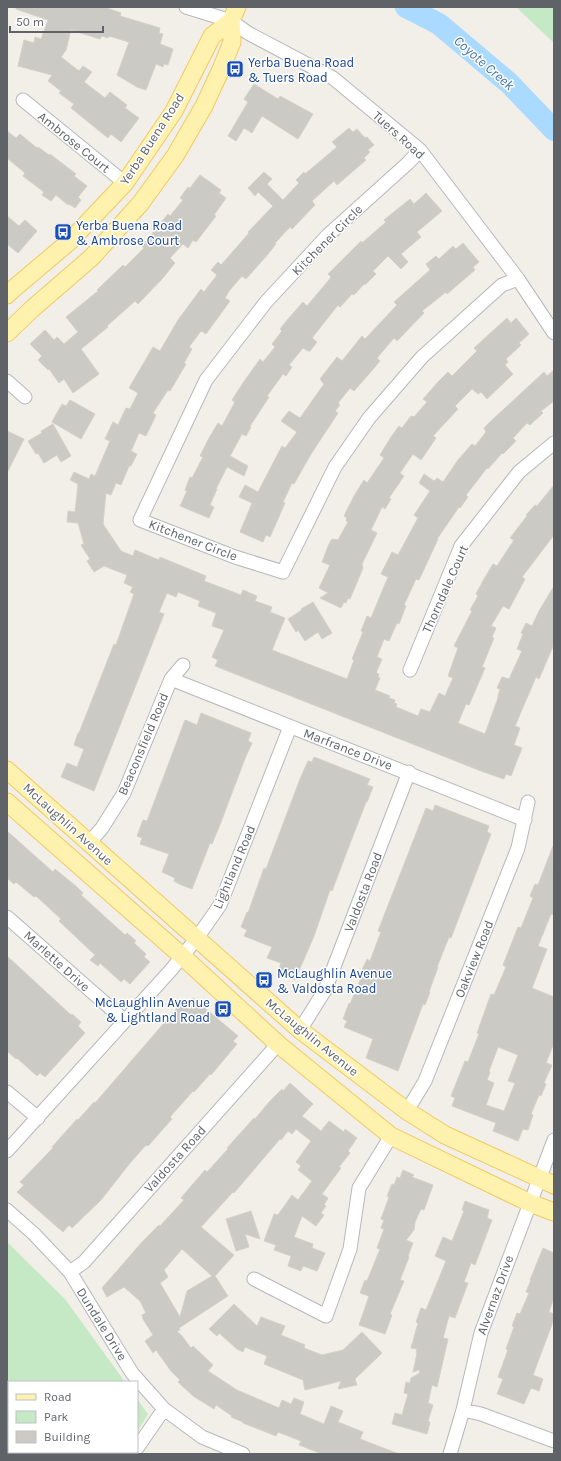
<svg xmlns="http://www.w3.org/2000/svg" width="561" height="1461" font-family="Karla,sans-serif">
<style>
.green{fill:#c5e8c5}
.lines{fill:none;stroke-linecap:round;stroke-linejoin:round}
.river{stroke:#aadaff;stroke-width:22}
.building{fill:#cccac5;stroke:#d6d1c6;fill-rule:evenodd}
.minor-casing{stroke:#b5b8bc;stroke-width:15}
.major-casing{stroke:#f2c960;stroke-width:19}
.minor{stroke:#fff;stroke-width:13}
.major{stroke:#fff2af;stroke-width:17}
.labels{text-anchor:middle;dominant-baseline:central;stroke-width:3;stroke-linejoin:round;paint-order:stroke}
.transit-label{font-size:13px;fill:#164399;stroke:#fff;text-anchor:start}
.street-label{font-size:13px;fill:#5f6368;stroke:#fff}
.water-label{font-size:14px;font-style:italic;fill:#4174aa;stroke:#fff}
</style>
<rect width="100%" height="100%" fill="#f1efe8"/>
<path class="green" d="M516,7H554V43Z
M7,1242L65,1299L125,1382H9V1447L7,1446Z
M137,1399L148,1414L137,1432Z
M26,1452H125L123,1454H30Z"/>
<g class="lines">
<path class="river" d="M406,7L439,24L509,83L554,130"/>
</g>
<path class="building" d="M16,7H104L121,13L120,16L160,28L159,33L163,34L160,44L173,49L168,65L164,64L163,67L156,64L146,90L137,87L117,75L129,42L109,36L108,38L102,36L100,39L71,30L66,50L61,57L79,71L83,66L92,72L84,82L105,98L110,92L127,105L125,108L139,118L121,142L111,134L108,138L71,108L74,104L59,93L61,91L48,81L52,75L18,66L24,40L34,43L35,37L41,39L48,20L16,9Z
M254,84L278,99L280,96L313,114L298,139L262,116L252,133L244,128L236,141L228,136L248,102L244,99Z
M349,128L353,132L357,129L365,138L367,137L374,145L368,150L370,152L364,158L366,160L337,185L334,181L312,201L315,205L292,229L290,227L275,243L276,244L268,254L246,279L242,276L229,291L225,298L230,301L206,334L201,331L189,347L192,349L184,363L186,364L170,391L168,390L153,413L156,415L146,436L139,433L131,451L137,454L131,466H129L121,485L116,483L111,495L106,493L103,524L121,551L133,556L135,550L159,560L160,557L206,576L204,581L241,595L243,590L257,596L255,601L272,607L270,612L285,618L272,650L347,679L354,660L352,659L363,632L361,631L367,616L371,618L388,577L381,574L392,552L398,555L418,518L414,515L430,491L419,483L424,474L434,481L437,478L443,482L458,460L472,444L475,446L486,432L484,428L491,421L544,372L547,376L554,370V401L541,411L543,413L530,425L527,423L513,438L516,441L503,454L502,453L488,469L487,468L466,495L468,497L460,508L459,507L437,539H438L419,580L416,579L404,605L406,606L399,624L397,623L389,641L384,639L377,657L382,659L376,673L379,674L378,677L380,678L375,690L390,696L389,698L395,700L394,703L397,704L396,707L418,716L421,709L430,712L439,693L445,696L453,678L448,676L458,648L454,646L472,611L470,610L478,596L476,594L484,579L493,564L497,566L514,540L510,538L527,516L526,515L535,505L537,506L554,485V535L522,577L525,579L509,609L503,606L491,626L496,628L492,637L494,638L482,667L485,668L469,705L466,704L458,723L485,734L498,698V696L500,689L497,688L502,677L509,679L522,651L517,649L523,634L521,633L526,623L532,626L539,611L554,586V644L539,679L536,677L515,726L520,728L514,745L522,748L511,776L506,774L504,779L481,771L215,666L218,660L212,657L224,630L212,626L216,613L198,606L200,601L178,592L176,597L167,593L159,612L164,614L94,791L61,777L67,763L77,767L84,749L74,745L78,733H79L105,667L114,644L116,645L134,594L130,592L133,587L124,583L127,575L104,566L94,572L87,561L90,559L81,545L84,544L78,523L67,522L68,511L75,512L78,484L70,480L74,472L89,479L91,474L95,476L110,441L105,439L113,422L118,425L126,408L130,409L138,393L129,388L153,347L160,351L178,320L201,289L204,292L217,275L211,270L218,262L221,265L249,233L248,232L273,206L258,192L255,196L248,188L264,172L272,179L267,184L283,200L299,183L296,180L304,172L305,174L337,147L332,142Z
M7,131L16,138L20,134L37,148L38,147L49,155L50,154L76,174L74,176L87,186L78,197L81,200L75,208L69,204L68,205L56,195L51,201L42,195L44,192L23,176L25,173L7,158Z
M200,175L221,190L219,193L226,198L214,215L216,216L196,242L193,240L188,248L183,244L170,258L175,263L162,279L138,304L135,301L107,326L108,327L81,349L99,374L73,393L64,379L59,383L49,369L48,370L38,360L42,356L30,344L45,330L54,340L57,337L64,344L78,332L66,317L98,291L97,290L123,265L125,267L144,248L142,246L168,214L170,216L183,200L180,198L188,187L190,188Z
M426,193L442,211L417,232L421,237L401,254L408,262L401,269L388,256L373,271L376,274L365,285L364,284L354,295L352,294L340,307L338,305L312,338L317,342L310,351H308L303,348L289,365L292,367L286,376L283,374L267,396L269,397L250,426L251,427L246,436L242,434L230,456L248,466L244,476L227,467L216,489H217L210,505L214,507L209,518L180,506L187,491L185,490L190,477L192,478L203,457L200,456L209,438L218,423L222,426L235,402L232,400L245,380L260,359L263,362L275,347L272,344L282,331L280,329L288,319L303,302L307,306L329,280L331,277L328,274L361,241L362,243L386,222L384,220L410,199L414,204Z
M7,216L19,226L25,220L37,231L18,253L7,244Z
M463,243L479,262L473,267L475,270L447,294L446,292L422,311L424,313L397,341L394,338L377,358L380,361L368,375L354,391L350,388L338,403L340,405L335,411L338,413L311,454L294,484L292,483L283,502L285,503L270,537L266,535L263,542L240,532L252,503L239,497L245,485L258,492L282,446L285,448L297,432L281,421L289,411L300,418L324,384L320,379L337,357L342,361L362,336L365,339L397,305L394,302L430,270L426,264L436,256L439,259L453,246L456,249Z
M507,318L511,323L516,318L529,334L519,343L521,345L506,359L508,362L505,365L513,374L487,399L481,392L478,394L472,389L455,406L458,409L433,436L436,438L421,460L413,454L400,473L404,476L389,498L391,499L385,509L382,507L371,530L377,533L362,564L363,568L350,599L348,598L346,603L344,602L341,608L320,598L328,593L319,588L330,565L322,562L329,544L332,539L338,540L348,522L346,521L347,518L344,516L354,496L364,480L367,483L384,458L380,455L391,437L399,426L402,428L411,416L414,417L427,402L423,399L438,382L448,372L452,376L477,351L474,348Z
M70,400L95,414L81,439L52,422L62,404L66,406Z
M53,424L71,456L61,462L57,455L44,463L38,453L36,454L28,441L42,433L41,431Z
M7,431L24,439L7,473Z
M313,602L332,633L322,639L318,632L305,641L298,630L296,632L288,619L302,610L301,609Z
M201,713L251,733L248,741L252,743L246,756L221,822L212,844L210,843L192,889L179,884L174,881L175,878L162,872L169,854L140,844L142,838L137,836L143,820L147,821L185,720L197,725Z
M314,757L370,779L367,785L373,787L367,802H366L346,854L332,891L330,890L314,936L295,980L278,972L281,963L267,958L272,947L244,936L247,930L241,927L247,912L248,913L264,868L266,869L300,779L308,761L312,762Z
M435,805L489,826L487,832L491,834L451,938L449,937L437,967H438L429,992H430L425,1005L423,1004L398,1071L366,1058L373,1039L344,1027L347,1021L343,1019L349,1003L350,1004L363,973L361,972L367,959L370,961L381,932L378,931L426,808L433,811Z
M7,831L53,872L55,869L77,887L83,893L81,895L125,935L127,933L136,941L134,943L146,954L144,957L150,962L130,984L124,979L121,982L100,963L98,966L90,960L95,955L59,921L61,919L36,896L34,897L16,882L14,884L7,878Z
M553,846L554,915L551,914L538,946L547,949L532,988L554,997V1043L546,1063L552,1065L544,1083L546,1084L541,1096L539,1095L531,1114L533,1115L528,1130L523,1129L518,1141L493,1131L496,1123L452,1106L455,1098L451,1096L465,1061L468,1062L479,1034L477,1033L491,994L494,995L506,967L503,965L509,950L518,927L521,928L533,898L530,896L535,884L538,885ZM498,1047L518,1055L508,1081L515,1083L504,1111L486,1105L494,1083L487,1080L490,1072L489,1071Z
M7,956L71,1015L72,1014L81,1022L78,1026L85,1033L45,1077L40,1073L37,1076L17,1058L16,1059L7,1051Z
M193,998L238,1036L233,1041L237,1044L211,1075L210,1074L194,1092L193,1091L170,1117L172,1119L148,1146L146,1145L130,1163L101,1200L72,1228L69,1225L63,1232L17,1192L24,1185L20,1182L53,1148L52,1147L77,1119L78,1120L94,1102L95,1103L183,1001L187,1005Z
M290,1083L313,1104L302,1116L321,1131L329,1121L344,1132L345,1129L357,1138L348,1151L350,1153L339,1167L341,1168L322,1194L328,1198L324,1205L326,1206L321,1213L324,1215L316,1226L302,1216L294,1237L313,1244L312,1248L325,1253L317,1271L303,1266L301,1271L288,1266L291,1256L274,1250L276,1245L264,1241L274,1214L278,1215L292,1195L298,1200L312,1181L298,1170L301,1166L296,1162L311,1141L296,1129L292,1134L288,1131L281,1140L280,1139L234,1193L233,1192L201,1227L234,1255L215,1276L228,1296L179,1328L180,1330L177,1331L182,1336L191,1348L193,1346L213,1365L208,1371L237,1390L279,1408L282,1400L291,1404L294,1398L304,1402L300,1414L324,1424L331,1406L343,1411L338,1422L363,1432L360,1439L399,1454H322L299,1445L301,1441L278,1432L276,1436L243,1423V1422L231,1417L232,1416L216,1405L214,1409L193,1396L178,1382L180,1380L171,1371L156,1350L153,1353L145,1341L153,1335L143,1319L142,1315L146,1313L140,1301L124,1287L107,1297L102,1288L142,1242L159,1225L160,1226L184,1200L181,1198L205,1170L207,1172L228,1149L227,1148L254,1118L255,1119L270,1101L282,1089L283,1091ZM182,1249L212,1276L187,1291L180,1317L160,1283L168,1277L164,1270Z
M403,1170L414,1175L412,1177L433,1185L424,1210L421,1209L415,1222L414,1230L406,1240L413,1243L408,1256L409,1257L400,1280L404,1281L390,1314L392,1315L385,1334L359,1325L369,1296L360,1293L365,1280L367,1281L380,1249L377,1248L384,1229L381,1228L384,1220L381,1219L389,1197L387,1196L392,1184L394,1185L397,1177L400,1178Z
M465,1201L489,1210L487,1218L492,1220L475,1265L471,1263L464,1282L468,1283L455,1318L449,1316L443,1338L448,1339L437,1387L432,1385L428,1403L433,1405L428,1421L430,1422L427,1434L392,1424L395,1413L402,1415L408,1394L404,1393L406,1382L410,1383L411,1378L420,1373L419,1370L413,1372L417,1353H416L417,1349L411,1348L418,1323L416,1322L421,1308L426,1310L446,1261L435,1256L443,1237L452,1241L464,1211L462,1210Z
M251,1211L260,1239L245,1234L249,1247L236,1251L226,1219Z
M543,1248L554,1253V1297L549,1312L554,1314V1319L533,1375L543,1379L539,1391L531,1388L524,1404L497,1394L503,1379L498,1377L508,1350L506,1349L514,1327L512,1326L517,1313L520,1314L529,1293L526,1292L531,1280H530Z
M234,1304L257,1326L261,1317L285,1326L281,1335L305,1345L304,1348L322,1355L343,1350L362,1332L382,1353L355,1379L357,1385L338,1389L341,1381L305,1390L303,1380L264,1364L267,1356L245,1347L243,1352L237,1349L219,1333L217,1336L209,1329Z"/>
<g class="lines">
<defs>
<path id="minor" d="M186,7L231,21L248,33L333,78L420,150L518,279L554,333
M23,100L125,183
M420,150L408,163L328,235L266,302L206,380L140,520L235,557L283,572L335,467L369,418L422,357L502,285L518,279
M7,381L25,397
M410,670L461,546L519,472L554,443
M171,679L525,820
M89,843L102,828L124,793L171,679L183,665
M7,917L124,1020
M300,1030L325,990L409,772
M7,1092L38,1118
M407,1111L425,1081L518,848L528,802
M7,1151L171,970L197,938L220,905L290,727
M7,1210L34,1234L70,1272L132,1373L164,1409L202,1437L243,1454
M70,1272L84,1262L278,1044
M254,1279L326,1316L350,1249L359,1188L391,1136
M463,1410L481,1414L554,1441
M137,1448L164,1409
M450,1454L463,1410L481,1333L554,1140"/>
<path id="major" d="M7,295L12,290L70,241L125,183L174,111L212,36L231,21
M7,333L32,309L92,257L140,204L175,156L204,106L222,67L232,42L231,21L237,7
M7,770L300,1030L407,1111L445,1135L554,1185
M7,802L182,956L278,1044L391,1136L530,1203L554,1212"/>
</defs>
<use href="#minor" class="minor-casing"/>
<use href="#major" class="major-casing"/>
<use href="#minor" class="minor"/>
<use href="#major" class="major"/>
</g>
<defs>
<symbol id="bus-square" viewBox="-11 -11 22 22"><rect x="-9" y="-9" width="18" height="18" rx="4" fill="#1a4fb4" stroke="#fff"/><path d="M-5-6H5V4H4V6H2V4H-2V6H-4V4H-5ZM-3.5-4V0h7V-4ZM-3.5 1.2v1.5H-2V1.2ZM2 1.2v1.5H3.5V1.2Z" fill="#fff"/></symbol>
</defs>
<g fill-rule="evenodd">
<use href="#bus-square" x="225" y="59" width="20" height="20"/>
<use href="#bus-square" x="53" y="222" width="20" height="20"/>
<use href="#bus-square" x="254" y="970" width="20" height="20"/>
<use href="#bus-square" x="213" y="999" width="20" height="20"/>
</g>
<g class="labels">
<g class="transit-label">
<text x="248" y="62">Yerba Buena Road<tspan x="248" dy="15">&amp; Tuers Road</tspan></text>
<text x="76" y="225">Yerba Buena Road<tspan x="76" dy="15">&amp; Ambrose Court</tspan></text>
<text x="277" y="973">McLaughlin Avenue<tspan x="277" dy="15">&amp; Valdosta Road</tspan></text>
<text x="210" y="1002" text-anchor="end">McLaughlin Avenue<tspan x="210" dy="15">&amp; Lightland Road</tspan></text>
</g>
<g class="street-label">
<text transform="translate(399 135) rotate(42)">Tuers Road</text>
<text transform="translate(152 139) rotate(-57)">Yerba Buena Road</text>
<text transform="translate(74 142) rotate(39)">Ambrose Court</text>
<text transform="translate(327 240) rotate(-45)">Kitchener Circle</text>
<text transform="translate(193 540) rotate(21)">Kitchener Circle</text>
<text transform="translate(445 589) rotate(-66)">Thorndale Court</text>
<text transform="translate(143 744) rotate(-67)">Beaconsfield Road</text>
<text transform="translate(348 749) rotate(21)">Marfrance Drive</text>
<text transform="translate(68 824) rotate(42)">McLaughlin Avenue</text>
<text transform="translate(234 867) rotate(-67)">Lightland Road</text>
<text transform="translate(363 892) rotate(-69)">Valdosta Road</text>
<text transform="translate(474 959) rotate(-68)">Oakview Road</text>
<text transform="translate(57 961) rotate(42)">Marlette Drive</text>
<text transform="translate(312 1037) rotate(39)">McLaughlin Avenue</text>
<text transform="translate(175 1159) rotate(-48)">Valdosta Road</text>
<text transform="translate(495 1295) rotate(-70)">Alvernaz Drive</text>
<text transform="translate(102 1324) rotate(58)">Dundale Drive</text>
</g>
<g class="water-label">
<text transform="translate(484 63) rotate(41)">Coyote Creek</text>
</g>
</g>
<rect width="561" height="1461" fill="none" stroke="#5f6368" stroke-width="16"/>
<rect x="8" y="1381" width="130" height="72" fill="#ffffff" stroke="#bfc1c3"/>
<rect x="16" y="1394" width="20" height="6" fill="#fff2af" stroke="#bfc1c3"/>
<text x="44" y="1401" font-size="12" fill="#5f6368">Road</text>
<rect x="16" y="1411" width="20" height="12" fill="#c5e8c5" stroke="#bfc1c3"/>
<text x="44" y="1421" font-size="12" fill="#5f6368">Park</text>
<rect x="16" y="1431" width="20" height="12" fill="#cccac5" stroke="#bfc1c3"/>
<text x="44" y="1441" font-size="12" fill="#5f6368">Building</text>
<path d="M10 26v6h93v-6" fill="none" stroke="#5f6368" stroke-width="2"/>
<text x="16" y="26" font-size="12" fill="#5f6368" stroke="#ffffff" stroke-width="3" paint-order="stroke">50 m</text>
</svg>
